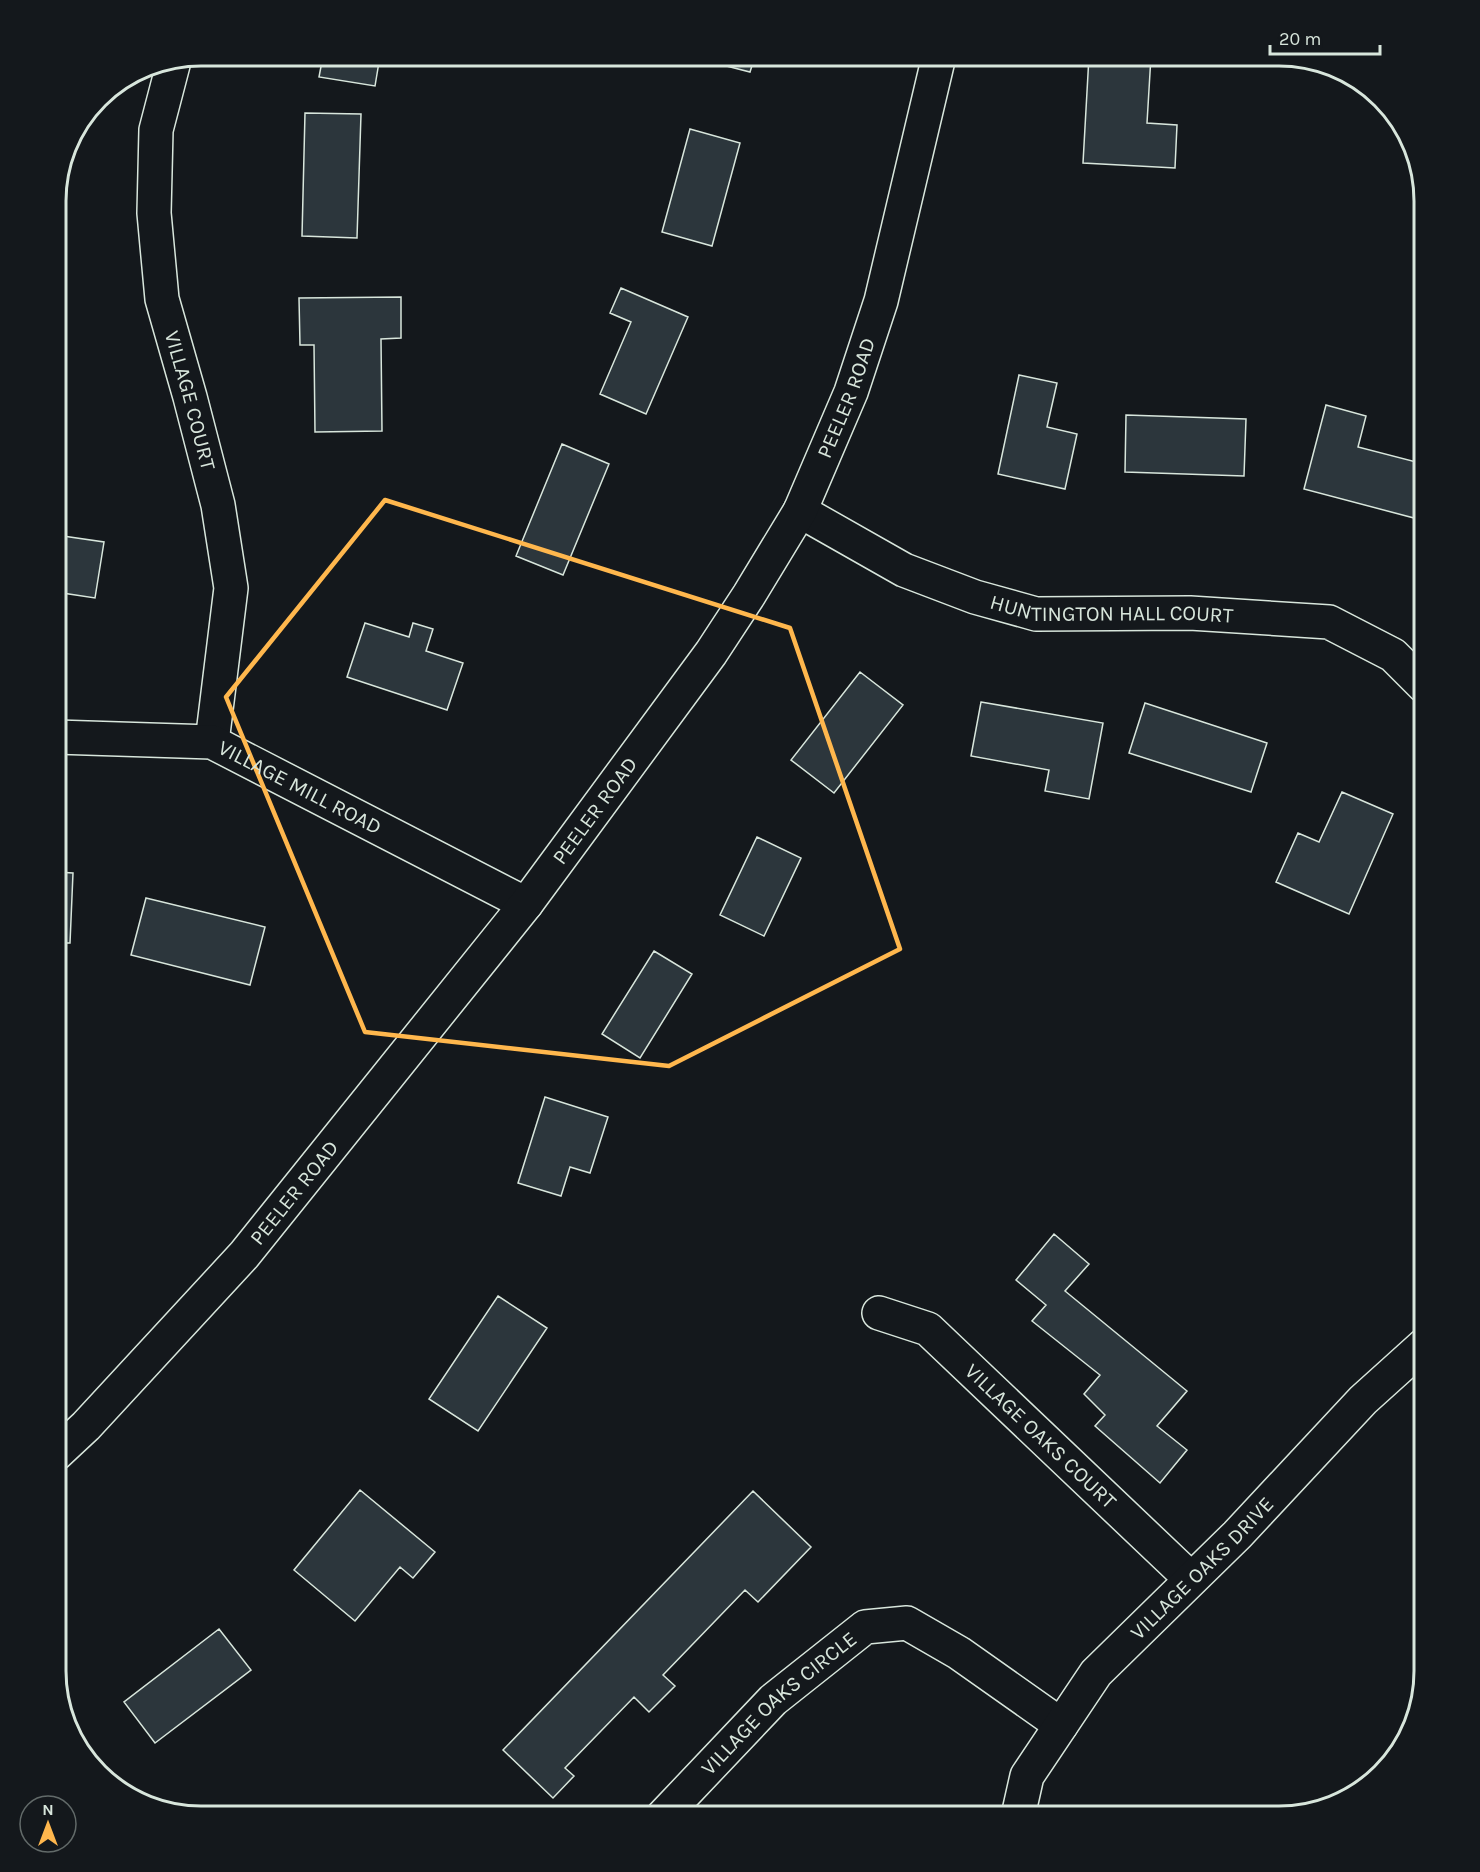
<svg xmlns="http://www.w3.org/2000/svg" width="1480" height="1872" font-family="Karla,sans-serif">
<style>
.building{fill:#2c363c;stroke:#d8e6dc;stroke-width:1.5}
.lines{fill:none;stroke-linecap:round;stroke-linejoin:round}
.minor-casing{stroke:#d8e6dc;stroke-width:36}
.minor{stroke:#14181c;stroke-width:33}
.marked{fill:none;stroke:#ffb74d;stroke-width:4.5;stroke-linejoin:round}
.labels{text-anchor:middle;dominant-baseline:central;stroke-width:4.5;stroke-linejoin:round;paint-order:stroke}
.street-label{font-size:21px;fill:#d8e6dc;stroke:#14181c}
.rim{fill:none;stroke:#d8e6dc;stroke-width:3}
</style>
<rect width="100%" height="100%" fill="#14181c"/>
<path class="building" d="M323,56H380L375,86L319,77Z
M700,56H755L750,72L699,59Z
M1089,56H1151L1147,123L1177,125L1175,168L1083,163Z
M305,113L361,114L357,238L302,236Z
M690,129L740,143L712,246L662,232Z
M621,288L688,317L646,414L600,394L631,322L610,313Z
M401,297V338L381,339L382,431L315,432L314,345H300L299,298Z
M1019,375L1057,383L1047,427L1077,434L1065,489L998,474Z
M1326,405L1366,416L1358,447L1424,464V477L1414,518L1304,489Z
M1126,415L1246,419L1244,476L1125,472Z
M562,444L609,464L563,575L516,556Z
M56,535L104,542L95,598L56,592Z
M365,623L409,637L413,623L433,629L426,651L463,663L447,710L347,677Z
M860,672L903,705L834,793L791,760Z
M981,702L1103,723L1089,799L1045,791L1049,770L971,756Z
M1145,703L1267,743L1251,792L1129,753Z
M1342,792L1393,814L1349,914L1276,882L1298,833L1319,842Z
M757,837L801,858L764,936L720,915Z
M56,872L73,873L70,943H56Z
M146,898L265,927L250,985L131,955Z
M654,951L692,974L640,1058L602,1034Z
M545,1097L608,1117L590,1173L570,1167L561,1196L518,1183Z
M1054,1234L1089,1264L1065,1291L1187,1391L1157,1426L1187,1450L1160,1483L1095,1426L1105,1415L1084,1394L1100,1375L1032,1321L1046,1305L1016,1280Z
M498,1296L547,1328L478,1431L429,1399Z
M360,1490L435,1552L413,1578L400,1567L355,1621L294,1570Z
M753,1491L811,1547L758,1602L745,1590L663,1675L675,1686L649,1712L634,1697L565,1768L574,1776L553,1798L503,1750Z
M219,1629L251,1670L155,1743L124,1702Z"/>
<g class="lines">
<defs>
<g id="minor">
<path id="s1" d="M174,61L156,130L154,213L162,299L190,397L218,505L231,588L212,742"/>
<path id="s2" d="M800,511L904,570L975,597L1036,614L1190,613L1329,622L1393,655L1424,686"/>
<path id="s3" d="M56,737L212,742L526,904"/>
<path id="s4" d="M879,1313L928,1329L1191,1579"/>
<path id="s5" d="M56,1454L86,1426L244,1255L526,904L711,653L749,595L800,511L851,392L881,301L939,56"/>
<path id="s6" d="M663,1816L773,1700L865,1627L907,1623L959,1653L1061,1725"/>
<path id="s7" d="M1018,1816L1027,1776L1096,1673L1237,1535L1363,1400L1424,1345"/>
</g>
</defs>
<use href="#minor" class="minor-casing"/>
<use href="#minor" class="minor"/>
</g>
<path class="marked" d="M385,500L790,628L900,949L669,1066L365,1032L226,697Z"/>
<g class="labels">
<g class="street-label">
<text stroke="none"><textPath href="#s5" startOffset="1326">PEELER ROAD</textPath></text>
<text stroke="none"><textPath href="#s1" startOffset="346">VILLAGE COURT</textPath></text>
<text stroke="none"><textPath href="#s2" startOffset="334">HUNTINGTON HALL COURT</textPath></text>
<text stroke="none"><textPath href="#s3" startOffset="255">VILLAGE MILL ROAD</textPath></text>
<text stroke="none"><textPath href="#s5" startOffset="840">PEELER ROAD</textPath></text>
<text stroke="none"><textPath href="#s5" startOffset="354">PEELER ROAD</textPath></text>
<text stroke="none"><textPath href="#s4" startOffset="207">VILLAGE OAKS COURT</textPath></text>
<text stroke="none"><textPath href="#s7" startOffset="314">VILLAGE OAKS DRIVE</textPath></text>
<text stroke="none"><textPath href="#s6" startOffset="162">VILLAGE OAKS CIRCLE</textPath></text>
</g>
</g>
<path d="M0 0H1480V1872H0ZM201 66H1279A135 135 0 0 1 1414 201V1671A135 135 0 0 1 1279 1806H201A135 135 0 0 1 66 1671V201A135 135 0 0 1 201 66Z" fill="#14181c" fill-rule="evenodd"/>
<path class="rim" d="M201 66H1279A135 135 0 0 1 1414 201V1671A135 135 0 0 1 1279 1806H201A135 135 0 0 1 66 1671V201A135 135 0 0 1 201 66Z"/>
<g transform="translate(48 1824)"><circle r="28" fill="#14181c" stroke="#626a69" stroke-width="1.5"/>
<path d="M0-4.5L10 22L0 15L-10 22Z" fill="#ffb74d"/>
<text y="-9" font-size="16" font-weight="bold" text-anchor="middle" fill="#d8e6dc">N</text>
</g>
<path d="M1270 45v9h110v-9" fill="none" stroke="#d8e6dc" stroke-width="3"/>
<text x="1279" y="45" font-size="18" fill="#d8e6dc" stroke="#14181c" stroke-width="4.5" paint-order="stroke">20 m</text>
</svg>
